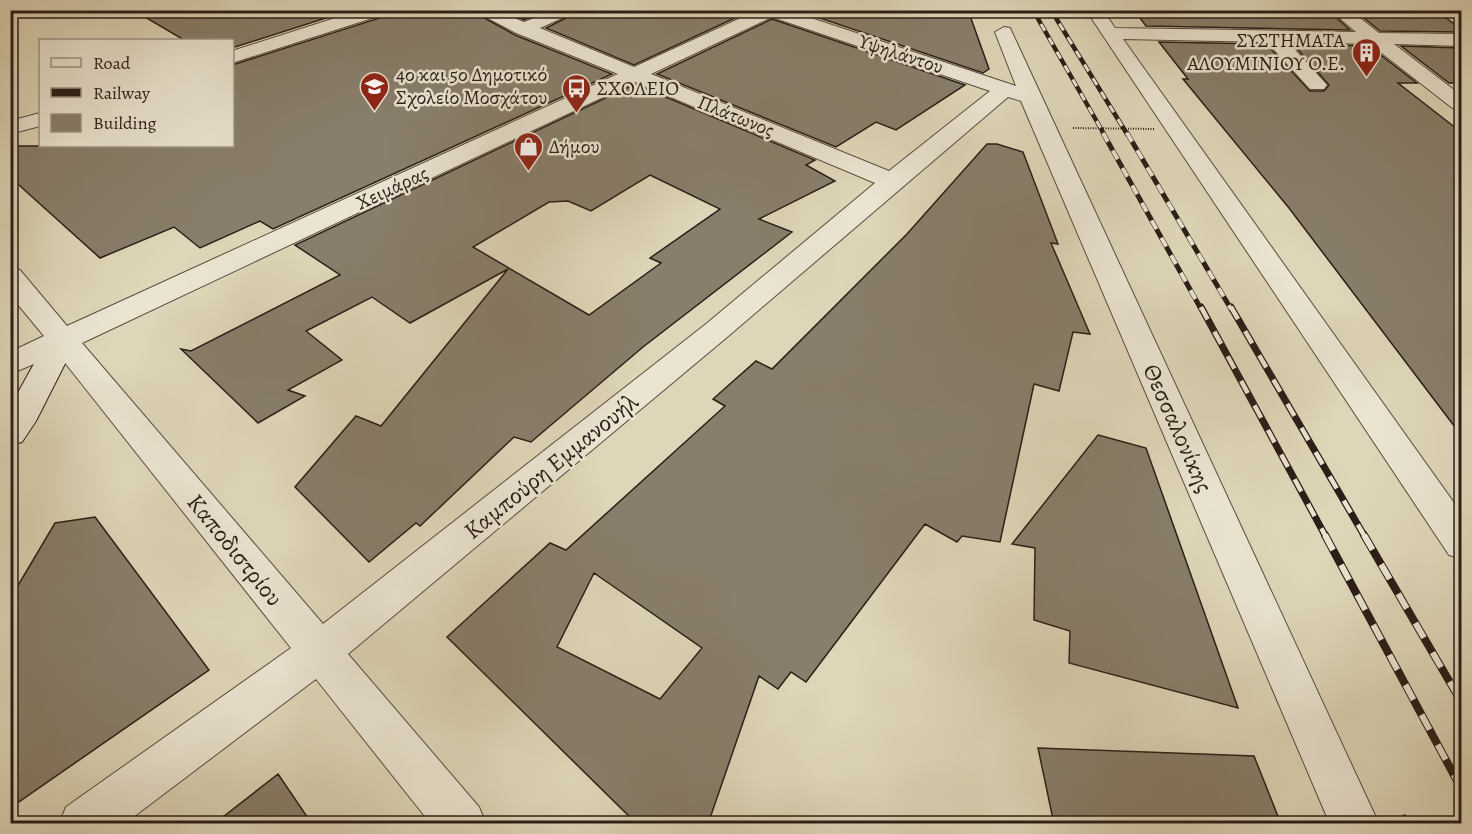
<svg xmlns="http://www.w3.org/2000/svg" width="1472" height="834" font-family="Alegreya,serif">
<style>
.building{fill:#887e6b;stroke:#2a1e18;stroke-width:1.5;fill-rule:evenodd}
.lines{fill:none;stroke-linecap:round;stroke-linejoin:round}
.street-casing{stroke:#574c40;stroke-width:2}
.secondary-casing{stroke:#2a1e18;stroke-width:2}
.path{stroke:#2a1e18;stroke-width:5;stroke-dasharray:2 4;stroke-linecap:butt}
.street{fill:#eae4d1;fill-rule:evenodd}
.secondary{fill:#eae4d1;fill-rule:evenodd}
.rail-far3-casing{stroke:#2a1e18;stroke-width:4.5}
.rail-far2-casing{stroke:#2a1e18;stroke-width:5}
.rail-far1-casing{stroke:#2a1e18;stroke-width:7}
.rail-casing{stroke:#2a1e18;stroke-width:8}
.rail-far3{stroke:#eae4d1;stroke-width:3;stroke-dasharray:8;stroke-linecap:butt}
.rail-far2{stroke:#eae4d1;stroke-width:4;stroke-dasharray:10;stroke-linecap:butt}
.rail-far1{stroke:#eae4d1;stroke-width:4.5;stroke-dasharray:14;stroke-linecap:butt}
.rail{stroke:#eae4d1;stroke-width:6;stroke-dasharray:17;stroke-linecap:butt}
.path-bridge{stroke:#2a1e18;stroke-width:2;stroke-dasharray:1 1.5;stroke-linecap:butt}
.labels{text-anchor:middle;dominant-baseline:central;stroke-width:5;stroke-linejoin:round;paint-order:stroke}
.far-poi-label{font-size:20px;fill:#2a1e18;stroke:#eae4d1;text-anchor:start}
.far-street-label{font-size:20px;fill:#2a1e18;stroke:#eae4d1}
.street-label{font-size:24px;fill:#2a1e18;stroke:#eae4d1}
</style>
<rect width="100%" height="100%" fill="#ded6b8"/>
<filter id="stains"><feTurbulence type="fractalNoise" baseFrequency=".00333" numOctaves="4"/><feColorMatrix values="0 0 0 0 .2 0 0 0 0 .09 0 0 0 0 .02 0 0 0 .5 -.17"/></filter>
<radialGradient id="worn" r=".72"><stop offset=".6" stop-color="#630" stop-opacity="0"/><stop offset="1" stop-color="#630" stop-opacity=".3"/></radialGradient>
<path class="building" d="M133,10H351L232,48V40H184Z
M389,10H470L515,35L612,74L273,229L260,221L200,248L174,227L100,258L10,177V146H232V65L386,16Z
M503,10H547L524,20Z
M582,10H752L634,65L546,28Z
M796,10H968L989,69L983,73Z
M1134,10H1328L1350,30L1146,26Z
M1354,10H1435L1461,29V32L1380,31Z
M772,19L965,85L896,130L876,122L836,147L657,74Z
M1159,42L1266,44L1310,91H1324L1329,85L1293,44L1369,46L1417,83H1398L1461,132V435L1289,208L1183,79H1188Z
M1401,46L1461,48V83H1449Z
M635,84L815,160L806,165L835,181L759,219L792,232L643,347L531,442L514,437L420,526L416,523L369,562L295,487L356,416L381,426L508,269L410,323L372,297L306,331L342,360L288,390L305,396L258,423L181,349L191,351L340,275L295,245ZM650,175L720,209L650,258L661,263L589,315L473,247L549,202L568,201L591,211Z
M987,144H997L1023,152L1058,244L1051,243L1090,334L1073,332L1059,391L1034,384L1000,542L962,536L957,542L925,524L806,682L791,672L778,689L759,676L708,824H637L447,637L550,543L566,550L725,406L713,399L756,361L772,369L907,234ZM594,573L702,648L660,699L557,647Z
M1098,435L1146,448L1238,708L1069,663L1070,631L1034,620L1035,548L1012,544Z
M95,517L209,670L10,808V599L55,523Z
M1038,748L1254,756L1281,824H1054Z
M278,774L312,824H214Z"/>
<g class="lines">
<defs>
<path id="street" d="M360,10H387L385,14L232,63V51Z
M472,10H496L524,22L555,10H580L540,28L634,67L758,10H787L1016,86L995,32L1004,27L1010,28L1379,824H1330L1021,101L1008,97L726,338L348,654L479,807L486,824H431L316,679L124,824H59L66,807L291,648L58,354L10,374V352L44,336L10,295V268L20,270L67,326L618,74L516,33ZM772,17L990,91L889,171L651,74ZM635,82L875,183L706,324L323,624L82,343Z
M1086,10H1103L1115,28L1356,32L1330,10H1350L1379,33L1462,34V46L1394,44L1462,96V112L1455,110L1370,44L1288,42L1327,85L1324,89H1310L1267,42L1123,39L1462,514V559L1449,555Z
M40,113V126L10,134V121Z"/>
<path id="secondary" d="M62,330L73,333L77,340L36,421L22,442L10,445V407L51,333Z"/>
</defs>
<use href="#street" class="street-casing"/>
<use href="#secondary" class="secondary-casing"/>
<path class="path" d="M1403,815L1407,824"/>
<use href="#street" class="street"/>
<use href="#secondary" class="secondary"/>
<defs>
<path id="rail-far3" d="M1033,10L1104,134
M1051,10L1127,134"/>
<path id="rail-far2" d="M1103,133L1201,309
M1127,133L1231,309"/>
<path id="rail-far1" d="M1201,307L1326,537
M1231,307L1365,537"/>
<path id="rail" d="M1325,535L1462,790
M1364,535L1462,703"/>
</defs>
<use href="#rail-far3" class="rail-far3-casing"/>
<use href="#rail-far2" class="rail-far2-casing"/>
<use href="#rail-far1" class="rail-far1-casing"/>
<use href="#rail" class="rail-casing"/>
<use href="#rail-far3" class="rail-far3"/>
<use href="#rail-far2" class="rail-far2"/>
<use href="#rail-far1" class="rail-far1"/>
<use href="#rail" class="rail"/>
<path class="path-bridge" d="M1073,128L1154,129"/>
</g>
<defs>
<symbol id="building-pin" viewBox="-11 -11 22 30"><path d="M0 17L-7.5 6A9.5 9.5 0 1 1 7.5 6Z" fill="#8f2418" stroke="#eae4d1"/><path d="M-4-6H4V6H1V3H-1V6H-4ZM-2.5-4.3h1.7v1.8h-1.7ZM.8-4.3h1.7v1.8H.8ZM-2.5-1h1.7V.8h-1.7ZM.8-1h1.7V.8H.8Z" fill="#fff"/></symbol>
<symbol id="school-pin" viewBox="-11 -11 22 30"><path d="M0 17L-7.5 6A9.5 9.5 0 1 1 7.5 6Z" fill="#8f2418" stroke="#eae4d1"/><path d="M0-5L7-2L0 1L-7-2ZM-4 1L0 2.5L4 1V4Q0 6-4 4Z" fill="#fff"/></symbol>
<symbol id="bus-pin" viewBox="-11 -11 22 30"><path d="M0 17L-7.5 6A9.5 9.5 0 1 1 7.5 6Z" fill="#8f2418" stroke="#eae4d1"/><path d="M-5-6H5V4H4V6H2V4H-2V6H-4V4H-5ZM-3.5-4V0h7V-4ZM-3.5 1.2v1.5H-2V1.2ZM2 1.2v1.5H3.5V1.2Z" fill="#fff"/></symbol>
<symbol id="shop-pin" viewBox="-11 -11 22 30"><path d="M0 17L-7.5 6A9.5 9.5 0 1 1 7.5 6Z" fill="#8f2418" stroke="#eae4d1"/><path d="M-5-2.5h2.3a2.7 3.5 0 0 1 5.4 0H5L5.5 6h-11ZM-1.5-2.5h3a1.5 2.3 0 0 0-3 0Z" fill="#fff"/></symbol>
</defs>
<g fill-rule="evenodd">
<use href="#building-pin" x="1350" y="36" width="33" height="45"/>
<use href="#school-pin" x="358" y="70" width="33" height="45"/>
<use href="#bus-pin" x="560" y="72" width="33" height="45"/>
<use href="#shop-pin" x="512" y="130" width="33" height="45"/>
</g>
<g class="labels">
<g class="far-poi-label">
<text x="1345" y="40" text-anchor="end">ΣΥΣΤΗΜΑΤΑ<tspan x="1345" dy="23">ΑΛΟΥΜΙΝΙΟΥ Ο.Ε.</tspan></text>
<text x="396" y="74">4ο και 5ο Δημοτικό<tspan x="396" dy="23">Σχολείο Μοσχάτου</tspan></text>
<text x="597" y="88">ΣΧΟΛΕΙΟ</text>
<text x="549" y="146">Δήμου</text>
</g>
<g class="far-street-label">
<text transform="translate(901 54) rotate(18)">Υψηλάντου</text>
<text transform="translate(736 116) rotate(22)">Πλάτωνος</text>
<text transform="translate(392 188) rotate(-25)">Χειμάρας</text>
</g>
<g class="street-label">
<text transform="translate(1178 428) rotate(66)">Θεσσαλονίκης</text>
<text transform="translate(551 466) rotate(-39)">Καμπούρη Εμμανουήλ</text>
<text transform="translate(235 550) rotate(51)">Καποδιστρίου</text>
</g>
</g>
<rect width="1472" height="834" fill="none" stroke="#ded6b8" stroke-width="36"/>
<rect x="12" y="12" width="1448" height="810" fill="none" stroke="#2a1e18" stroke-width="3"/>
<rect x="18" y="18" width="1436" height="798" fill="none" stroke="#2a1e18" stroke-width="1.5"/>
<rect x="39" y="39" width="195" height="108" fill="#eae4d1" stroke="#9d9587" stroke-width="1.5"/>
<rect x="51" y="58" width="30" height="9" fill="#eae4d1" stroke="#9d9587" stroke-width="1.5"/>
<text x="93" y="69" font-size="18" fill="#2a1e18">Road</text>
<rect x="51" y="88" width="30" height="9" fill="#2a1e18" stroke="#9d9587" stroke-width="1.5"/>
<text x="93" y="99" font-size="18" fill="#2a1e18">Railway</text>
<rect x="51" y="114" width="30" height="18" fill="#887e6b" stroke="#9d9587" stroke-width="1.5"/>
<text x="93" y="129" font-size="18" fill="#2a1e18">Building</text>
<rect width="100%" height="100%" filter="url(#stains)"/>
<rect width="100%" height="100%" fill="url(#worn)"/>
</svg>
